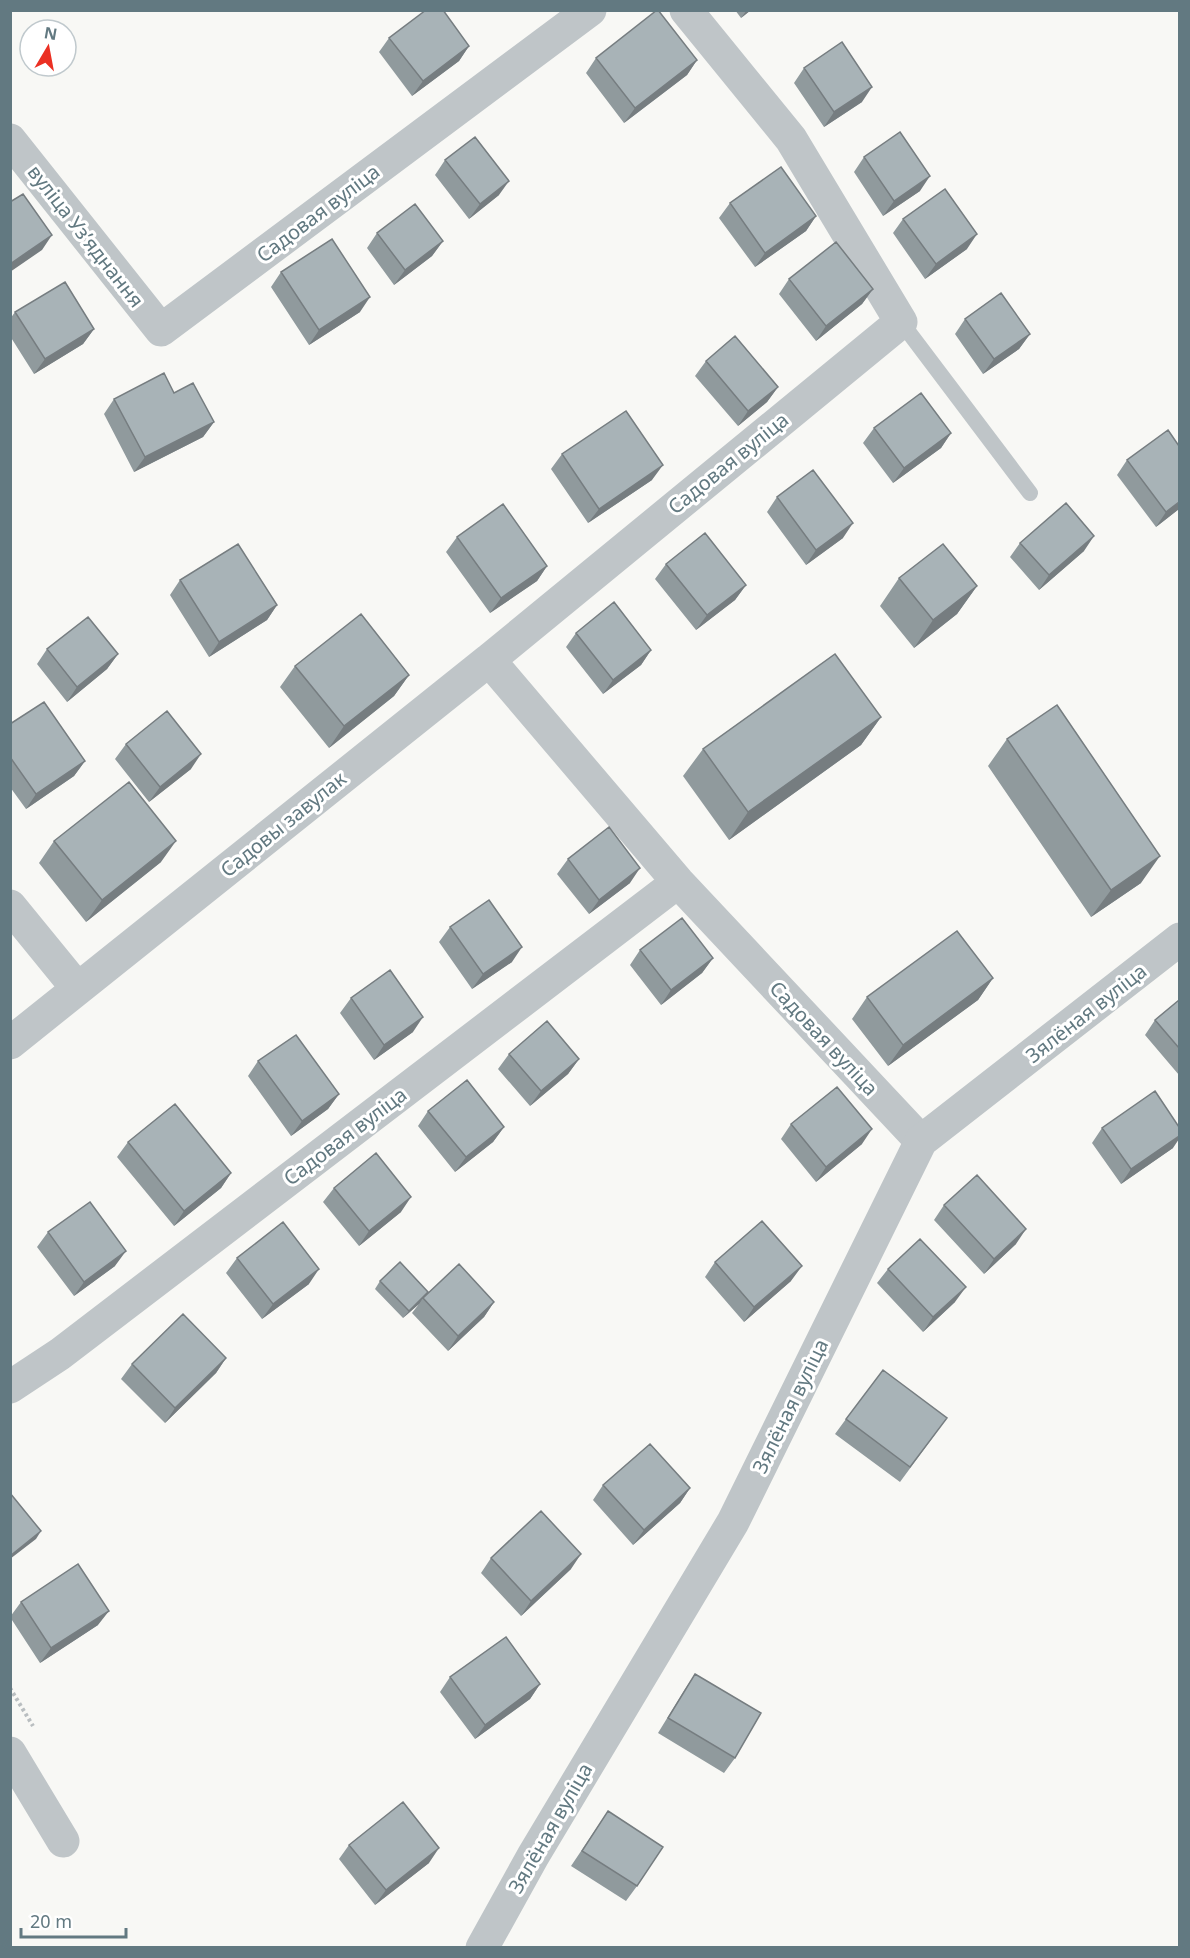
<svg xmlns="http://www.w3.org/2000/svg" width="1190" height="1958" font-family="'Noto Sans',sans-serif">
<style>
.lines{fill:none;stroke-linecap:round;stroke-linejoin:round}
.path{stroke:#b9bec0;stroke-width:4;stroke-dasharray:3 3;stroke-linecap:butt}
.service{stroke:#bfc5c8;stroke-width:16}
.minor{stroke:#bfc5c8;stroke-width:33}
.tertiary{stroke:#bfc5c8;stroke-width:33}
.wall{fill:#909a9d}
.shaded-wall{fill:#767d80}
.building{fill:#a8b3b7;stroke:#767d80;stroke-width:1.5}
.labels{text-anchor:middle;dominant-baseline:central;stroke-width:6;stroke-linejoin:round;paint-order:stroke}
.street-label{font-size:20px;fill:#627981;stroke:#fff}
</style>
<rect width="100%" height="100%" fill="#f8f8f5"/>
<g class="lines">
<path class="path" d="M10,1688L33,1726"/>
<path class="service" d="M901,322L1030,493"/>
<path class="minor" d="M686,10L791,139L901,322L489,660L678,882L921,1141
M10,140L161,330L590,10
M10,906L77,988
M10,1043L489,660
M10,1387L60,1354L678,882
M10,1753L63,1841"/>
<path class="tertiary" d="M482,1948L533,1856L733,1522L921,1141L1180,939"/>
</g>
<path class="wall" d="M735,10H751L741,18Z
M389,38L469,46L459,61L412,96L379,52Z
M596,58L697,60L687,75L624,123L586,73Z
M804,68L862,102L824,127L794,83Z
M864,157L920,191L883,216L854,172Z
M445,160L499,195L469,219L435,175Z
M730,203L816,216L806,231L755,267L719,218Z
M903,219L967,249L925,279L893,233Z
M377,233L443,241L432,256L394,285L367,248Z
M281,272L360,312L309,345L271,287Z
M789,279L873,289L862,304L816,341L779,294Z
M15,312L94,329L83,344L34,374L10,336V319Z
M965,319L1030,334L1019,349L983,374L955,334Z
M706,361L778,387L767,402L738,426L695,376Z
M114,399L214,422L203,437L134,472L104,414Z
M874,428L951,433L941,448L893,483L863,443Z
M562,454L652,480L588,523L551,469Z
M1127,460L1179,509L1156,527L1117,475Z
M777,497L843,538L806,565L767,512Z
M457,537L547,566L537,581L490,613L446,552Z
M1020,543L1084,551L1039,590L1010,557Z
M666,564L746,585L735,600L696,630L655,579Z
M899,578L977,586L957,614L914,648L880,606Z
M180,580L277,605L267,620L209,657L170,595Z
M576,633L651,650L641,665L603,694L566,647Z
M47,649L118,654L107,669L67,702L37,664Z
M295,666L409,675L394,696L329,748L280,687Z
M881,717L861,745L729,840L683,776L703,749Z
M10,724L85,761L74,776L26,809L10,787Z
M1007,739L1141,883L1091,917L988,766Z
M126,744L191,769L149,802L115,759Z
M54,841L161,862L86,922L39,863Z
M568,859L630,883L589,914L557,874Z
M450,927L512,962L472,989L439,942Z
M640,950L713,958L702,973L661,1005L630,965Z
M993,978L978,1000L888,1066L852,1019L867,997Z
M351,998L413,1032L374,1060L340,1013Z
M1179,1000V1075L1145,1035L1155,1020Z
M509,1054L579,1059L568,1074L530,1106L498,1069Z
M258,1061L339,1094L328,1109L291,1136L248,1076Z
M428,1111L504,1127L493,1142L455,1172L418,1126Z
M791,1124L862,1144L816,1182L781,1139Z
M1102,1128L1173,1148L1121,1184L1092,1143Z
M128,1142L231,1173L221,1188L174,1226L117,1157Z
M334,1188L401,1212L359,1246L323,1202Z
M944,1205L1016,1244L984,1274L934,1220Z
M48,1232L115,1266L74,1296L37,1247Z
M237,1258L309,1284L262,1319L226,1273Z
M715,1262L791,1281L744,1322L705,1277Z
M888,1269L955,1302L923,1332L877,1283Z
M380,1281L428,1292L494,1302L484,1317L448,1351L412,1313L419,1304L403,1318L375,1289Z
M226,1358L216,1373L165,1423L121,1379L132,1364Z
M846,1419L936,1433L900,1482L835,1434Z
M603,1485L690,1488L680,1503L633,1545L593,1500Z
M491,1558L571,1569L521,1616L481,1573Z
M21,1602L98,1625L40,1663L10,1617Z
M695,1674L735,1758L724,1773L658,1733L685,1689Z
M450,1677L540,1684L530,1699L475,1739L440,1692Z
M608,1811L637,1886L626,1901L571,1866Z
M349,1845L429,1863L375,1905L339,1859Z"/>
<path class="shaded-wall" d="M747,10H751L741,18Z
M469,46L459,61L412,96L423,81Z
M697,60L687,75L624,123L635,108Z
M872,87L862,102L824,127L834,112Z
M930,176L920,191L883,216L894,201Z
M509,181L499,195L469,219L480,204Z
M816,216L806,231L755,267L765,253Z
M977,234L967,249L925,279L936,264Z
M52,235L42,250L10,272V264Z
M443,241L432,256L394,285L405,270Z
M873,289L862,304L816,341L826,326Z
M370,297L360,312L309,345L319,330Z
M94,329L83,344L34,374L45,359Z
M1030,334L1019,349L983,374L994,359Z
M778,387L767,402L738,426L748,411Z
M214,422L203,437L134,472L145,457Z
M951,433L941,448L893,483L904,468Z
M663,465L652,480L588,523L599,509Z
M1179,502V509L1156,527L1166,512Z
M853,523L843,538L806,565L816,550Z
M1094,536L1084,551L1039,590L1049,575Z
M547,566L537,581L490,613L501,598Z
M746,585L735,600L696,630L707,615Z
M977,586L957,614L914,648L933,620Z
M277,605L267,620L209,657L219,642Z
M651,650L641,665L603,694L613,680Z
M118,654L107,669L67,702L77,687Z
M409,675L394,696L329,748L344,726Z
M881,717L861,745L729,840L748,812Z
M201,754L191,769L149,802L160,787Z
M85,761L74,776L26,809L36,794Z
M176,841L161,862L86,922L102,900Z
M1160,856L1141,883L1091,917L1111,890Z
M640,868L630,883L589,914L599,900Z
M522,947L512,962L472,989L483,974Z
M713,958L702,973L661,1005L671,990Z
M993,978L978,1000L888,1066L903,1045Z
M423,1017L413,1032L374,1060L384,1045Z
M579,1059L568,1074L530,1106L541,1091Z
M339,1094L328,1109L291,1136L302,1121Z
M504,1127L493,1142L455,1172L466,1157Z
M872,1129L862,1144L816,1182L826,1167Z
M1179,1136V1139L1173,1148L1121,1184L1131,1169Z
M231,1173L221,1188L174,1226L184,1211Z
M411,1197L401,1212L359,1246L369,1231Z
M1026,1229L1016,1244L984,1274L994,1259Z
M126,1251L115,1266L74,1296L84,1282Z
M802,1266L791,1281L744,1322L754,1307Z
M319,1269L309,1284L262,1319L273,1304Z
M966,1287L955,1302L923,1332L933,1317Z
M423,1298L419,1304L403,1318L409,1311Z
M494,1302L484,1317L448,1351L458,1336Z
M226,1358L216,1373L165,1423L175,1408Z
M690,1488L680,1503L633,1545L644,1530Z
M41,1531L36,1539L10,1559V1556Z
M581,1554L571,1569L521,1616L531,1601Z
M109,1611L98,1625L40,1663L51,1648Z
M540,1684L530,1699L475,1739L485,1725Z
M439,1848L429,1863L375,1905L386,1890Z"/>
<path class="building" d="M426,10H443L469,46L423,81L389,38Z
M657,10H658L697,60L635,108L596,58Z
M842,42L872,87L834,112L804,68Z
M900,132L930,176L894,201L864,157Z
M475,137L509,181L480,204L445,160Z
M781,167L816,216L765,253L730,203Z
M945,189L977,234L936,264L903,219Z
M23,194L52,235L10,264V202Z
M415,204L443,241L405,270L377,233Z
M332,239L370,297L319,330L281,272Z
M836,242L873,289L826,326L789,279Z
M65,282L94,329L45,359L15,312Z
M1001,293L1030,334L994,359L965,319Z
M735,336L778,387L748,411L706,361Z
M164,373L174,393L193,383L214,422L145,457L114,399Z
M921,393L951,433L904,468L874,428Z
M626,411L663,465L599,509L562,454Z
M1168,430L1179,446V502L1166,512L1127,460Z
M813,470L853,523L816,550L777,497Z
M1066,503L1094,536L1049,575L1020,543Z
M503,504L547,566L501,598L457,537Z
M705,533L746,585L707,615L666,564Z
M238,544L277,605L219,642L180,580Z
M943,544L977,586L933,620L899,578Z
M614,602L651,650L613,680L576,633Z
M361,614L409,675L344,726L295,666Z
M88,617L118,654L77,687L47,649Z
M835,654L881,717L748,812L703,749Z
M44,702L85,761L36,794L10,757V724Z
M1057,705L1160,856L1111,890L1007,739Z
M167,711L201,754L160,787L126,744Z
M129,782L176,841L102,900L54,841Z
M609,827L640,868L599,900L568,859Z
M489,900L522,947L483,974L450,927Z
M682,918L713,958L671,990L640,950Z
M957,931L993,978L903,1045L867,997Z
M390,970L423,1017L384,1045L351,998Z
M1179,1000V1048L1155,1020Z
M547,1021L579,1059L541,1091L509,1054Z
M296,1035L339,1094L302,1121L258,1061Z
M467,1080L504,1127L466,1157L428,1111Z
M837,1087L872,1129L826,1167L791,1124Z
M1155,1091L1179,1127V1136L1131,1169L1102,1128Z
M175,1104L231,1173L184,1211L128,1142Z
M376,1153L411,1197L369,1231L334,1188Z
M977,1175L1026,1229L994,1259L944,1205Z
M90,1202L126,1251L84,1282L48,1232Z
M762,1221L802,1266L754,1307L715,1262Z
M283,1222L319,1269L273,1304L237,1258Z
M920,1239L966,1287L933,1317L888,1269Z
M400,1262L428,1292L409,1311L380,1281Z
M459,1264L494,1302L458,1336L423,1298Z
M183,1314L226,1358L175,1408L132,1364Z
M883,1370L947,1418L910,1467L846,1419Z
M650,1444L690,1488L644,1530L603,1485Z
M10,1493L41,1531L10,1556Z
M541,1511L581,1554L531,1601L491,1558Z
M78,1564L109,1611L51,1648L21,1602Z
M506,1637L540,1684L485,1725L450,1677Z
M695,1674L761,1713L735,1758L668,1718Z
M403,1802L439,1848L386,1890L349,1845Z
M608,1811L663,1847L637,1886L582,1851Z"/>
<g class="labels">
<g class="street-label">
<text transform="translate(318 213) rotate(-37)">Садовая вуліца</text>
<text transform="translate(86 236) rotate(52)">вуліца Узʼяднання</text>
<text transform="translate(728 463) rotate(-39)">Садовая вуліца</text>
<text transform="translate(283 824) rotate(-39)">Садовы завулак</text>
<text transform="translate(1086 1013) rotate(-38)">Зялёная вуліца</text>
<text transform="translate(824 1038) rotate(47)">Садовая вуліца</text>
<text transform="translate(345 1136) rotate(-37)">Садовая вуліца</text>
<text transform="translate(790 1406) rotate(-64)">Зялёная вуліца</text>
<text transform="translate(550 1828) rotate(-60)">Зялёная вуліца</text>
</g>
</g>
<rect width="1190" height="1958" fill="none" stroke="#627981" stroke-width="24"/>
<g transform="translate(48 48) rotate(10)"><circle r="28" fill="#ffffff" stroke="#c0c9cd" stroke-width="1.5"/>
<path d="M0-4.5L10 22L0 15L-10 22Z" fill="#eb3023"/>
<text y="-9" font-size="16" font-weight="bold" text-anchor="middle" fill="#627981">N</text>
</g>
<path d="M21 1928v9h105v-9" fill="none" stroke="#627981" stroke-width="3"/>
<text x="30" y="1928" font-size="18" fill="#627981" stroke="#ffffff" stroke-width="4.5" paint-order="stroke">20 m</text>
</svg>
